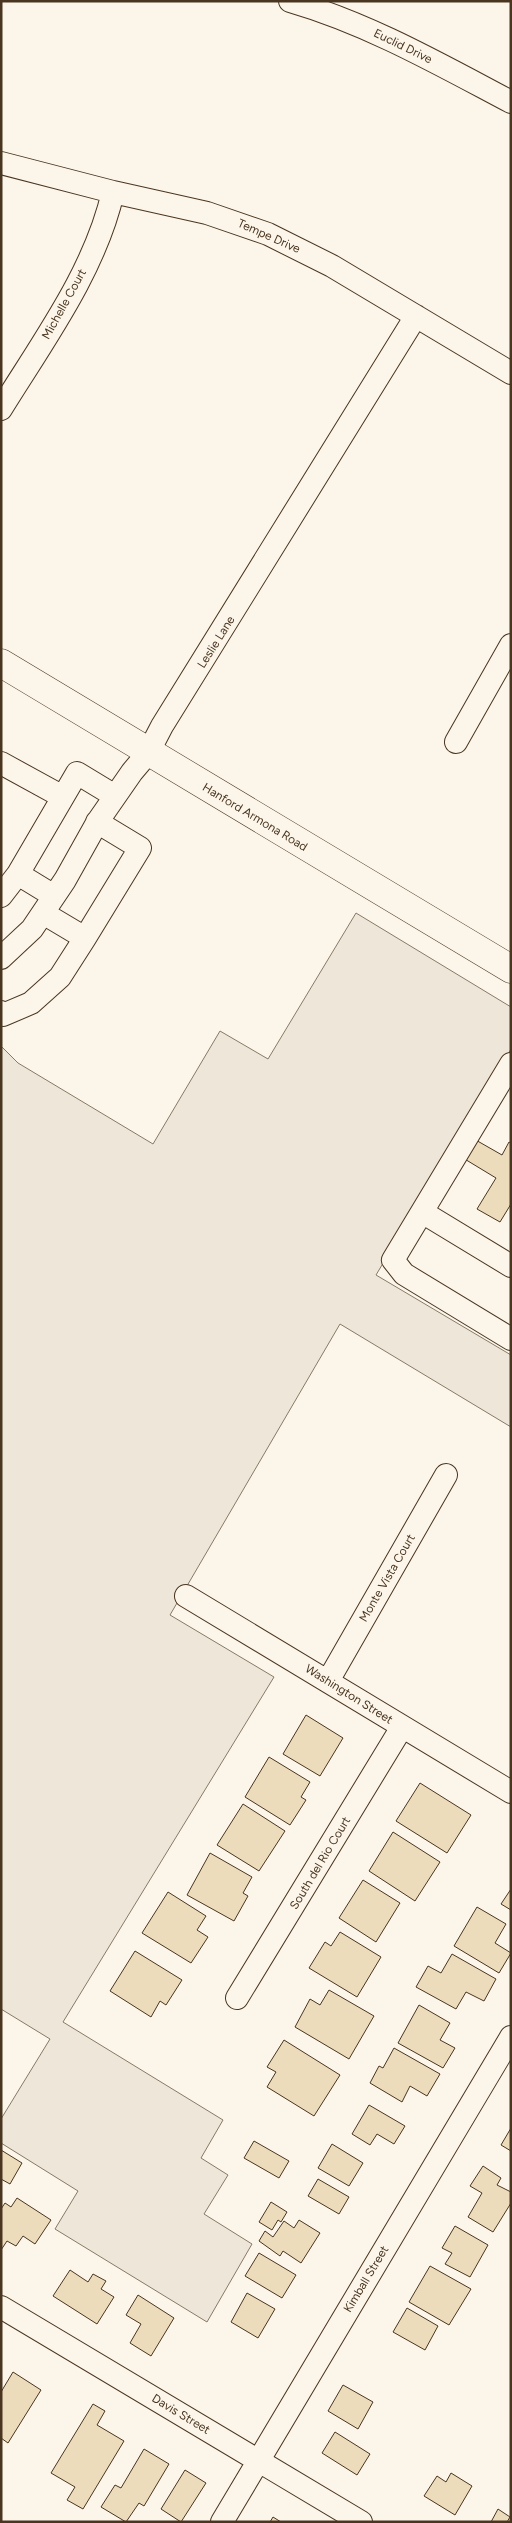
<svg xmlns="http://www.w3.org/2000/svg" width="512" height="2523" font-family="Figtree,sans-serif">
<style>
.green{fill:#ede6d9;stroke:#887966}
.building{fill:#ecdcbc;stroke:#4a3520}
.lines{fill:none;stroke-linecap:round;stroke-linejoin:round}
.minor-casing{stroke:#4a3520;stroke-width:24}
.major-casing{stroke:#4a3520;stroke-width:29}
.minor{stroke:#fbf6e9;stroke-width:22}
.major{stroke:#fbf6e9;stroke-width:28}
.labels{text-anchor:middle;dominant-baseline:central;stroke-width:4;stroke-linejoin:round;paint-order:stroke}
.street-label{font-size:12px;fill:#4a3520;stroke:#fbf6e9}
</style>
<rect width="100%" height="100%" fill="#fbf6e9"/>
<path class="green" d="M356,913L511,1007V1049L376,1275L511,1355V1427L340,1324L170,1615L274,1677L63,2022L223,2120L201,2158L228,2175L204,2214L252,2244L207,2322L55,2229L78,2191L1,2143V2119L50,2039L1,2009V1046L18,1063L153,1144L220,1031L268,1059Z"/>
<path class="building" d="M474,1139L502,1155L509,1142L511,1143V1204L500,1222L477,1209L496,1178L463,1158Z
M306,1715L343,1738L320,1776L283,1754Z
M269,1757L310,1782L301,1797L306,1800L290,1825L245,1797Z
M420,1783L471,1815L447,1853L396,1821Z
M243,1804L285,1831L259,1871L217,1845Z
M393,1832L440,1862L415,1901L369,1871Z
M210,1853L252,1877L243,1893L248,1896L234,1921L187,1895Z
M363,1880L400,1903L376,1942L339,1918Z
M511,1889V1910L501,1904Z
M168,1892L206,1916L197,1930L208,1937L191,1963L142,1933Z
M477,1907L506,1924L495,1943L511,1953L499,1973L454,1946Z
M340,1932L381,1957L357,1997L309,1968L325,1942L331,1946Z
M135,1951L182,1980L166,2005L160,2001L151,2017L110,1991Z
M452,1954L496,1979L484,2001L466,1992L456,2009L416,1987L428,1966L441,1973Z
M329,1990L374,2016L349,2059L295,2027L310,1999L320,2005Z
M419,2005L450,2023L440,2040L455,2048L443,2068L398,2043Z
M284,2040L340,2075L314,2116L267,2087L276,2072L267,2067Z
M394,2048L440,2074L427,2096L410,2086L402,2102L370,2083L379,2066L383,2068Z
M369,2105L405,2126L394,2144L377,2134L370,2145L352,2134Z
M511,2128V2151L501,2145Z
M254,2141L289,2161L279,2178L244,2158Z
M332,2144L363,2163L349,2186L318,2168Z
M1,2150L22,2163L10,2184L1,2179Z
M483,2166L501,2178L497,2185L511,2192V2203L493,2232L468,2217L482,2193L470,2186Z
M318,2179L349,2197L339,2214L308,2196Z
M17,2198L51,2220L35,2244L23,2236L16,2246L7,2241L1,2250V2209L5,2203L11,2207Z
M271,2202L287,2212L281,2222L278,2220L272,2230L259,2222Z
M299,2220L320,2233L301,2263L283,2251L280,2256L259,2241L265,2231L273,2237L284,2221L294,2228Z
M455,2226L488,2245L470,2277L445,2264L452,2253L442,2248Z
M259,2253L296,2275L282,2298L245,2276Z
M430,2266L471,2289L449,2325L409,2302Z
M70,2270L88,2282L93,2274L106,2281L101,2289L114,2297L97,2324L53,2296Z
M247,2293L275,2309L258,2338L231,2322Z
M138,2295L174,2318L151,2356L130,2343L141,2324L126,2315Z
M407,2308L438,2326L425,2350L393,2332Z
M13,2372L41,2390L8,2443L1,2438V2392Z
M343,2385L373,2402L358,2429L328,2411Z
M93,2404L105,2411L97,2425L124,2441L83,2509L67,2500L75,2487L51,2473Z
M335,2432L370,2454L357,2475L322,2453Z
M144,2449L169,2464L144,2506L139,2503L126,2522L101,2507L115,2485L121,2488Z
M185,2470L206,2483L181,2522L161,2509Z
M451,2473L472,2486L455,2515L424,2496L437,2476L446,2482Z
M498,2509L510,2517L507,2522H491Z
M273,2517L281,2522H270Z"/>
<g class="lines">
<defs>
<path id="minor" d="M290,1C369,24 439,64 511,102
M1,163L113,192L207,213L268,234L332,266L511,373
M1,409C43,341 95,271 113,192
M456,742L511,645
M1,763L63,797
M18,874L54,896
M1,896L18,874L77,773L115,796
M85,938L140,848L97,822
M1,958L32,929L65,880L98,821L132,772L148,753L162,726L416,316
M1,1012L3,1015L31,1003L60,977L85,938L43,913
M511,1064L393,1260L404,1274L511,1339
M422,1212L511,1266
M186,1596L511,1792
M328,1681L446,1475
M237,1998L402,1727
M1,2307L361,2522
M222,2522L511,2037"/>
<path id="major" d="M1,663L511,969"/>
</defs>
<use href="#minor" class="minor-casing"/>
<use href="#major" class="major-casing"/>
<use href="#minor" class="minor"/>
<use href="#major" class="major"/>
</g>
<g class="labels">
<g class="street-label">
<text transform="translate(403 46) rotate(26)">Euclid Drive</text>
<text transform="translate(269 236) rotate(24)">Tempe Drive</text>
<text transform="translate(64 304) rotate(-61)">Michelle Court</text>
<text transform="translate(216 642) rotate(-58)">Leslie Lane</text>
<text transform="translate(255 817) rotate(31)">Hanford Armona Road</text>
<text transform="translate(387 1578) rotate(-60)">Monte Vista Court</text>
<text transform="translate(349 1694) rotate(32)">Washington Street</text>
<text transform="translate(320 1863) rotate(-59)">South del Rio Court</text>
<text transform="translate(366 2279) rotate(-59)">Kimball Street</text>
<text transform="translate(181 2414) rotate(31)">Davis Street</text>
</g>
</g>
<rect width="512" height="2523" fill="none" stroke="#4a3520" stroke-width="5"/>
</svg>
